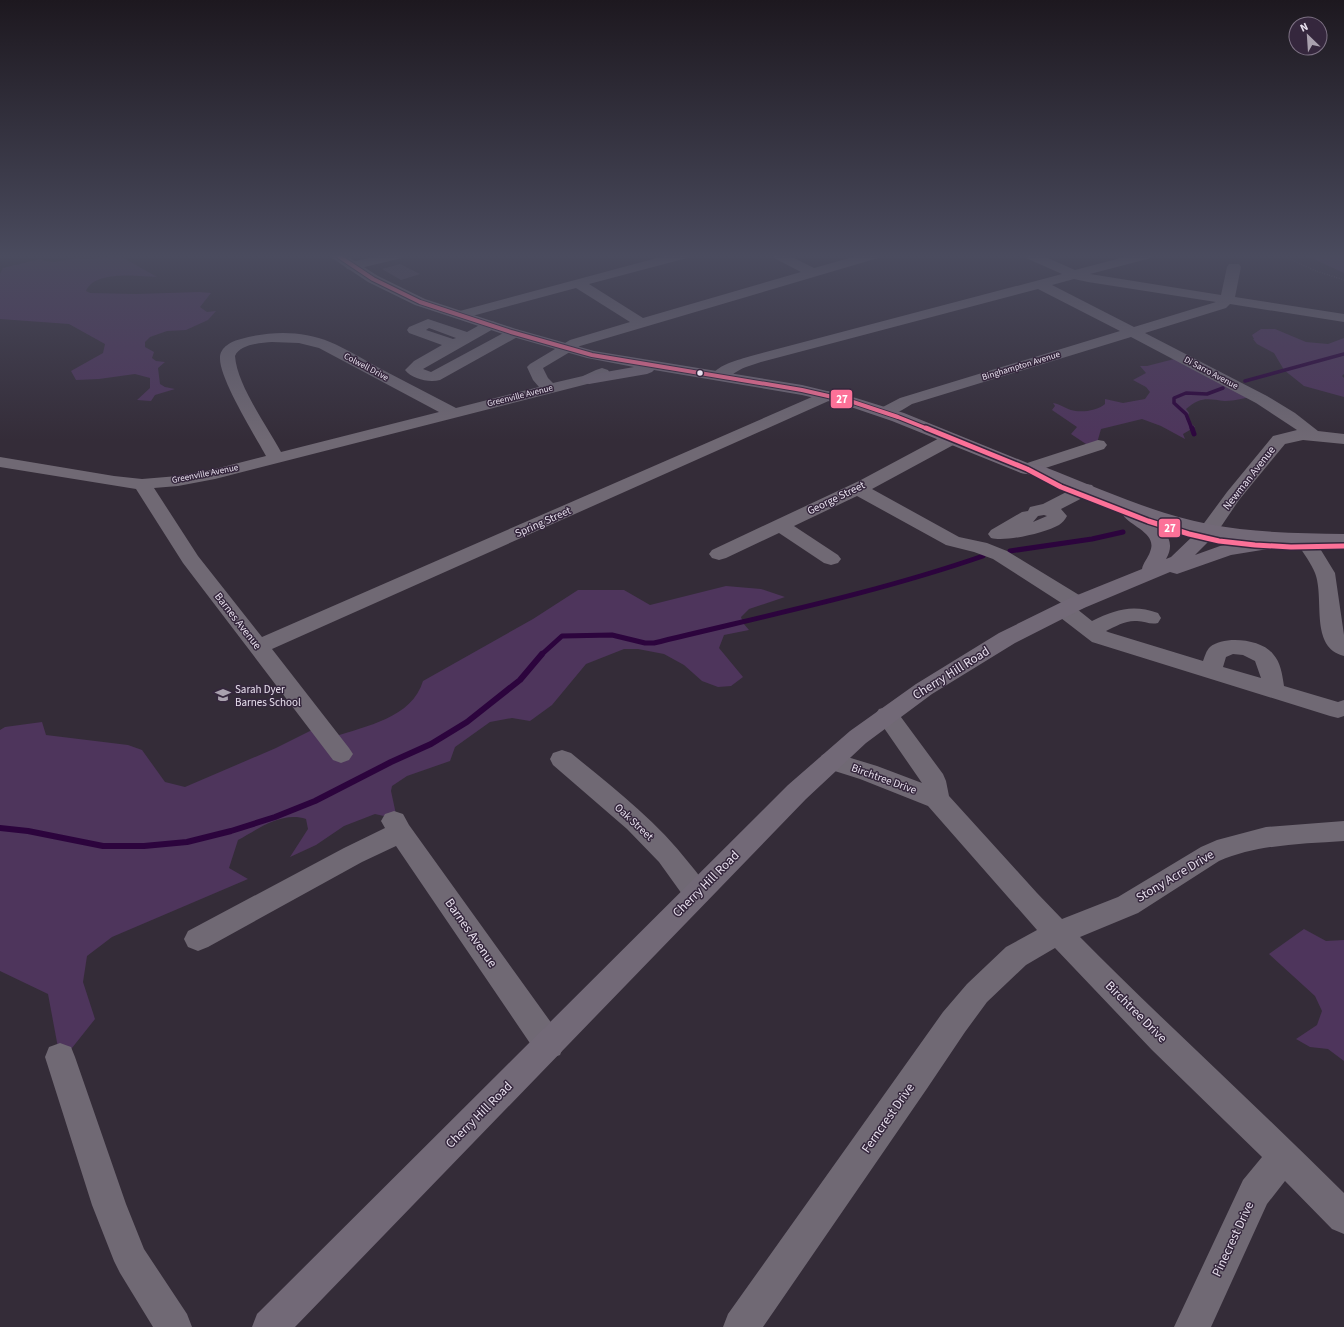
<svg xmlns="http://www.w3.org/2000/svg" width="1344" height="1327" font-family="'Source Sans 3',sans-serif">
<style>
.green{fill:#4e355c}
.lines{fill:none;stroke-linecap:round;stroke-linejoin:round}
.stream-far2{stroke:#2c043d;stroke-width:3.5}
.stream-far1{stroke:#2c043d;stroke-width:5}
.stream{stroke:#2c043d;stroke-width:6}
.building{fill:#524659}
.path{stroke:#68626c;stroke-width:1.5;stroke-dasharray:0.5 2;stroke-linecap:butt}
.minor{fill:#706974;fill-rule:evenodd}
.major{fill:#726977;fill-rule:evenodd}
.bus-1-far1-casing{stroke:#35273d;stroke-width:6}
.bus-1-casing{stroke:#35273d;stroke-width:8}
.bus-1-far1{stroke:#fc7198;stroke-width:4}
.bus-1{stroke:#fc7198;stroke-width:5}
.bus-dot{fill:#e8e0ee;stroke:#35273d;stroke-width:1.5}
.labels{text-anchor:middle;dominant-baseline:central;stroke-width:3;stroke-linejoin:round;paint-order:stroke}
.far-street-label{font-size:9px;fill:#e8e0ee;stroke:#35273d}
.street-label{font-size:11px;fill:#e8e0ee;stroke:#35273d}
.poi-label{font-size:11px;fill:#e8e0ee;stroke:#35273d;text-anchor:start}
.near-street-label{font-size:13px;fill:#e8e0ee;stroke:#35273d}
.line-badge{stroke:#35273d;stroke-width:1.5}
.badge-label{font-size:11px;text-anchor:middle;font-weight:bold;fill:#fff}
</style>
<rect width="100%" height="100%" fill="#342c38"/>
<path class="green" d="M1305,255H1344V273Z
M120,256L157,277C139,276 94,270 86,291L90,293L136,294L199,292L211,293L200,307L207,312L216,311L208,320L186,330L167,331L150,337L145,342V347L154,352L152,358L156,361L165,362L158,368L160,384L165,387L175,389L155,395L151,401L137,400L150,388V378L135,374L99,379L76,380L71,371L103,353L105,344L69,324L0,319V274L3,268L40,259L45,261L55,262L77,258L87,259Z
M1261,329H1275L1306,342L1328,344L1344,338V374L1342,376L1344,378V397L1304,386L1284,370L1274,353L1257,344L1253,339H1254L1252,335Z
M1182,357L1254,396C1245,398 1234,401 1225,401C1208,399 1201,396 1186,409L1189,413L1186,419L1195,427L1183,434L1185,439L1161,426L1142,419L1101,429L1097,443L1089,446L1071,434L1077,427L1052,410L1055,406L1053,403C1060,404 1065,408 1071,410C1080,413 1097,411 1105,404V399L1123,403L1145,399L1150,392L1146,387L1133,380L1146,373L1140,366H1147Z
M726,586L761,589L785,597L749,609L741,617L743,623L749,630L724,635L719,648L743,677L731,686L718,687L702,681L684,665L664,654L638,649H624L586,664L552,705L530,721L512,718L490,722L455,747L450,761L407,776L392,786L391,791L397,819L375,814L344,826L316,845L290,857L308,829L306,819C282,811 258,829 238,840L229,868L248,879L112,937L87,956L83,982L95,1019L64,1058L59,1053L48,994L0,971V730L5,727L42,722L46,735L128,745L142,750L165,782L185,787L276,748L320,726L333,737C366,726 412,718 423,681L533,619L578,590H624L650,605Z
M1304,929L1326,941L1344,940V1061L1328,1049L1310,1047L1296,1039L1317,1025L1322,1011L1315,996L1269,954Z"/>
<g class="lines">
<path class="stream-far2" d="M1245,381L1344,354
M1192,429L1186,414L1174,403V398L1186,393L1207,394L1223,388"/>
<path class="stream-far1" d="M1192,428L1194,434
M1010,551L1092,539L1123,532
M541,655L562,636L612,635L645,643H654C764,616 876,593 983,556"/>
<path class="stream" d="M0,828L28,831L103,846H144L187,842L231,831L275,817L315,801L391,762L431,744L467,722L520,680L542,654"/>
</g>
<path class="building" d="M400,264L420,274L401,280L382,269Z"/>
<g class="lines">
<path class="path" d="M1281,255L1316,271L1344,280"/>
<path class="minor" d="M382,255H403L402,258L352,270L347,269L345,266L347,263Z
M668,255H688L687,258L589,284L643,318L801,272L774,258L773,255H788L814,268L860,255H879L878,258L580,346L543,368L548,378L553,383L583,376L596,370L602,368L608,370L610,373L608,376L595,382L215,479L178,486L154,488L198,556L262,637L821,393L827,391L833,393L835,396L833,399L272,649L349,748L353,754L349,760L341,763L333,760L183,563L136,489L0,467V457L114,476L142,479L178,476L215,469L266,456C255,436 219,378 220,358C220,347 232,341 241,339C269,331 302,330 330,342C347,349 364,360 381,369C406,382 431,395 456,408L539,387L533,380L527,367L530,364L570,340L630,322L576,288L461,319L456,318L454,315L456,312ZM272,342L299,343L319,348L439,412L281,452C267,426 237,385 235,356C240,344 261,343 272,342Z
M1025,255H1041L1075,270L1132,255H1152L1151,258L1090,274L1221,295L1227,267L1229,264H1239L1241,267L1235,297L1344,314V322L1230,304L1226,308L1145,333L1267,396L1295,413L1318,431L1344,434V444L1303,440L1285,444L1239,500L1216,534L1209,536L1202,534L1199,530L1227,492L1273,436L1297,430L1256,403L1131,337L912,404C902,410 891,418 879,415L877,412L879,409L900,398L1120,331L1038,289L761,362C756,364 751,365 746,367C734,371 726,383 713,379L711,376C719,364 738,360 751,356L1062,274L1026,258ZM1074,279L1088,282L1216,302L1134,327L1052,285Z
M428,319L467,332L485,322L490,321L495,322L497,325L495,328L423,369L431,372L509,330L514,329L519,330L521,333L519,336L440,380C429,383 412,379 405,370L414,361L442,345L409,333L407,330L409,327ZM429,328L456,338L453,339L426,330Z
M951,434L957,435L960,439L957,443L872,489L959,537L987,543L1007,551L1084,598L1087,603L1084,608L1077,609L1092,621C1116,609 1133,604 1158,613L1161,618L1158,623C1150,625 1145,621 1137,621C1126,620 1116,626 1106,631L1108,632L1203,661C1205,656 1206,651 1210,647C1224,635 1262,639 1273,654C1281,663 1282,674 1284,686L1338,702L1344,700V716L1338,718L1330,716L1092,642L1057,615L1054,610L1057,605L1063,604L993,559L974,552L946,545L857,496L794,526L838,555L841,559L838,563L831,565L824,563L779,533L726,558L719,560L712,558L709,554L712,550L859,481L945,435ZM1233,654L1243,655L1255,661L1261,678L1223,667L1226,657Z
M1098,440L1104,441L1107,445L1104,449L1027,474L1021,473L1018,469L1021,465Z
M1086,484L1092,485L1095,489L1092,493L1061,509L1067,516C1065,520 1062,523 1059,525C1045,533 1006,542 991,538L988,534L991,530L1022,512L1028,511L1030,507L1043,504L1080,485ZM1044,515L1047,516L1033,522L1038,516Z
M1309,540L1316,542L1335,573L1344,635V656C1309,647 1325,599 1315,573C1311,563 1304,554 1299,546L1302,542Z
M887,707L895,709L943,774L946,781L949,796L1037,893L1062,919L1118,897L1201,847L1217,840L1266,827L1344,821V841C1302,844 1258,844 1219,861L1138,913L1080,937C1166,1024 1257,1106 1344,1193V1234L1332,1229L1285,1181L1267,1204L1211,1327H1174L1243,1180L1262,1157L1152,1050L1055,948L1026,965L987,1002L965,1032L926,1090L763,1327H723L728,1314L943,1012L967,984L1006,947L1037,930L928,806L860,779L822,767L819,761L822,755L831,752L877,766L922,783L875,715L879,709Z
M562,750L571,753C612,787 656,820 689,863C697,873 705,882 711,893L707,901L697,904L687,901L659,862L627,829L553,765L550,759L553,753Z
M394,811L403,814L409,825L560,1035L564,1045L560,1055L549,1059L538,1055L396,846L362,862L208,947L198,951L188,947L184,939L188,931L344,848L385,828L381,821L385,814Z
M60,1043L71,1047L75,1057L126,1204L144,1249L187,1314L192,1327H153L120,1273L114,1261L92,1205L45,1057L49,1047Z"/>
<path class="major" d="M331,255H345L378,276L425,299L516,329L594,351L802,385L856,398L904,413L1030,464L1042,466C1097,487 1151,513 1208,524C1253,533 1299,533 1344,534V546L1270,543L1271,545L1268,549L1231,555L1177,574L1170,572L1084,608L1015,643L932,694L866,743L806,799L295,1327H252L257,1314L788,785L850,731L916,684L999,633L1070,598L1142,569C1143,563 1148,558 1150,552C1158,533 1131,527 1123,515L1126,511L1033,475L1021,473L892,421L845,405L802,395L654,370L652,372L647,374L589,384L583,382L581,379L583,376L634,367L587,358L506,335L415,305L368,282L332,258ZM1152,520L1196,533L1171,557L1166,559C1176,542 1166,531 1152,520ZM1213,537L1246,541L1220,546L1195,555Z"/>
<defs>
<path id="bus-1-far1" d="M337,255L373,279L420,302L511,332L592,355L802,390L850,401L898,417L928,429"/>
<path id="bus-1" d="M926,428L1027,469L1061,487L1148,521L1189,534L1219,541L1255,545L1291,547L1344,546"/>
</defs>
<use href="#bus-1-far1" class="bus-1-far1-casing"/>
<use href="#bus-1" class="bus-1-casing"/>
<use href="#bus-1-far1" class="bus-1-far1"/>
<use href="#bus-1" class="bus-1"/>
</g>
<linearGradient id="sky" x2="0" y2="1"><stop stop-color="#1d181f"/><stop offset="0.58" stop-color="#4a4b5e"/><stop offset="1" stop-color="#4a4b5e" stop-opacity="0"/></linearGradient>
<rect width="1344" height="441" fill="url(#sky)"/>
<defs>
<symbol id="school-bare" viewBox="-9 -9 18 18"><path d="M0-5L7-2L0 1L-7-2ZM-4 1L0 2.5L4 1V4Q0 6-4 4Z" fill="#a9a1ae" stroke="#35273d" stroke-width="2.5" paint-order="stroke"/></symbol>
</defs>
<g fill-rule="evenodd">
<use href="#school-bare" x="212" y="684" width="22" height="22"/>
</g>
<circle class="bus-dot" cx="700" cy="373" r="3.5"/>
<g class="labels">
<g class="far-street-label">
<text transform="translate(1021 366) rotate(-17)">Binghampton Avenue</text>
<text transform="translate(366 367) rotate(28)">Colwell Drive</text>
<text transform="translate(1211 373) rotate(28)">Di Sarro Avenue</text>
<text transform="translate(520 396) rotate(-14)">Greenville Avenue</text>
<text transform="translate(205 474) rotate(-11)">Greenville Avenue</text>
</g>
<g class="street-label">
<text transform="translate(1249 478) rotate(-52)">Newman Avenue</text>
<text transform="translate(836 498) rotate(-26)">George Street</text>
<text transform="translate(543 522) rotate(-24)">Spring Street</text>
<text transform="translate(238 621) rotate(52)">Barnes Avenue</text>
<text transform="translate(884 779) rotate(20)">Birchtree Drive</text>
<text transform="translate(634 822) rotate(43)">Oak Street</text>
</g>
<g class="poi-label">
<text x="235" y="689">Sarah Dyer<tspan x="235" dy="13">Barnes School</tspan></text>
</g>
<g class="near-street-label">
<text transform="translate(951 673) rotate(-32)">Cherry Hill Road</text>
<text transform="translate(1175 876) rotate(-31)">Stony Acre Drive</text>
<text transform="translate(706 884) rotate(-45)">Cherry Hill Road</text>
<text transform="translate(471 933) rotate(55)">Barnes Avenue</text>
<text transform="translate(1136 1012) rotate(45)">Birchtree Drive</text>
<text transform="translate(479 1115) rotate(-45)">Cherry Hill Road</text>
<text transform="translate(888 1118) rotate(-55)">Ferncrest Drive</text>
<text transform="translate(1233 1239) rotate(-65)">Pinecrest Drive</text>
</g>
</g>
<g class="line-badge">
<rect x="830" y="389" width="23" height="20" rx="4" fill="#fc7198"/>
<rect x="1158" y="518" width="23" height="20" rx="4" fill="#fc7198"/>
</g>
<g class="badge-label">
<text x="842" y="403">27</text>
<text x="1170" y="532">27</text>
</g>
<g transform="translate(1308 36) rotate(335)"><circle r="19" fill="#35273d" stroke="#7d7184"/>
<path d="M0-3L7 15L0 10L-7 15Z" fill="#a9a1ae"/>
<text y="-6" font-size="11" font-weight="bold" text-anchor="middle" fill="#e8e0ee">N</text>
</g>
</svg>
